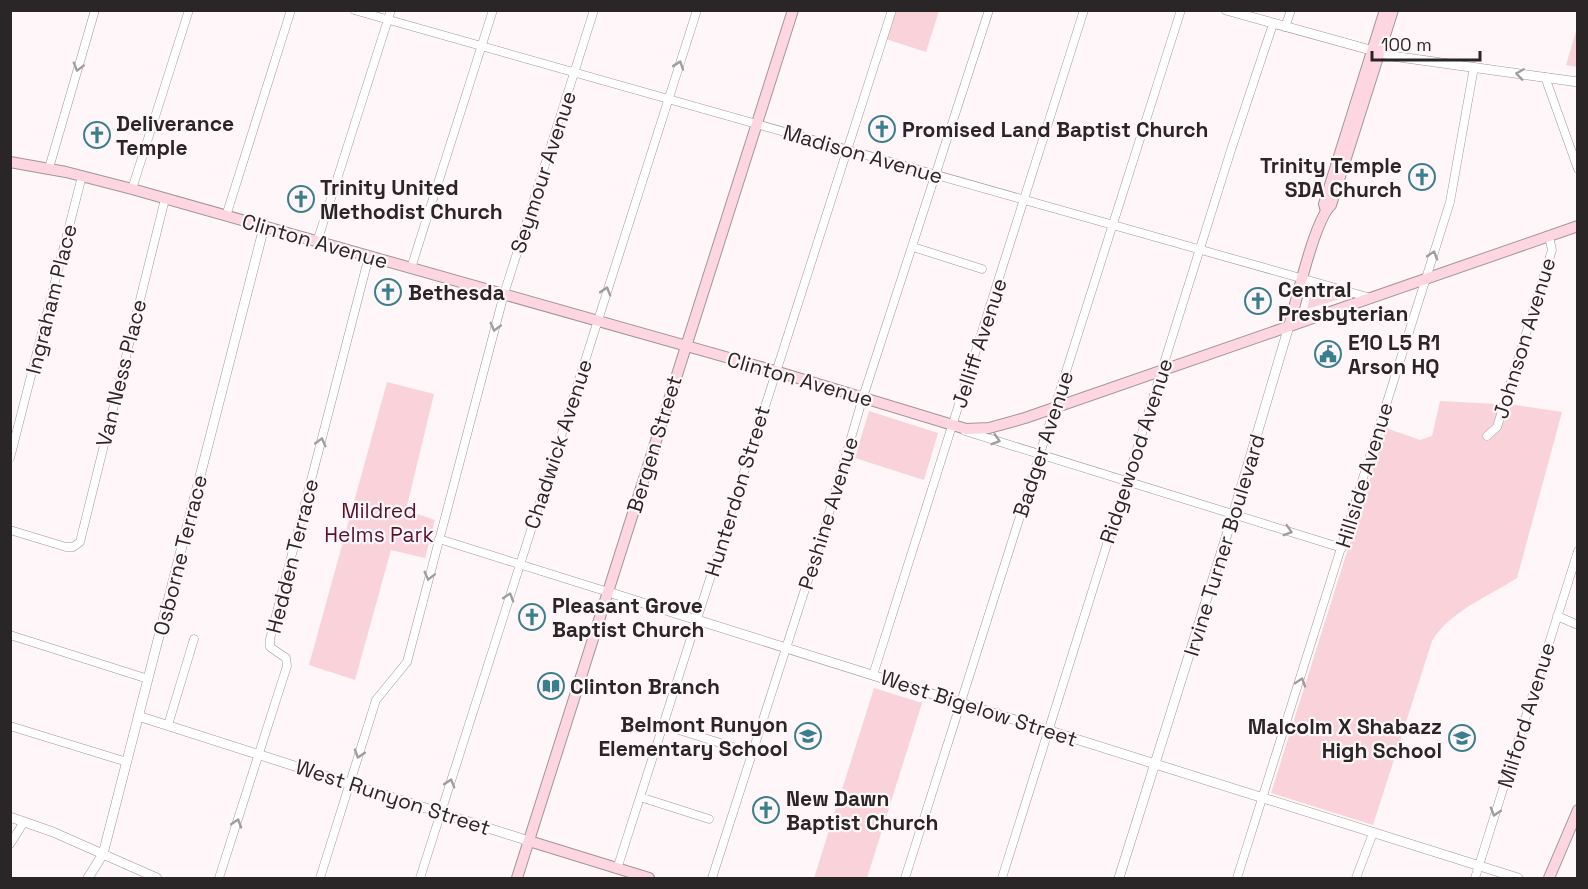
<svg xmlns="http://www.w3.org/2000/svg" width="1588" height="889" font-family="'Space Grotesk',sans-serif">
<style>
.green{fill:#fad2da}
.lines{fill:none;stroke-linecap:round;stroke-linejoin:round}
.minor-casing{stroke:#a29698;stroke-width:9}
.tertiary-casing{stroke:#a29698;stroke-width:10}
.secondary-casing{stroke:#a29698;stroke-width:12}
.minor{stroke:#fff;stroke-width:8}
.tertiary{stroke:#fff;stroke-width:9}
.secondary{stroke:#fed6e1;stroke-width:10}
.oneway{stroke:#9f9d9d}
.labels{text-anchor:middle;dominant-baseline:central;stroke-width:4.5;stroke-linejoin:round;paint-order:stroke}
.poi-label{font-size:21px;font-weight:bold;fill:#2a2526;stroke:#fef6f8;text-anchor:start}
.street-label{font-size:21px;fill:#2a2526;stroke:#fef6f8}
.park-label{font-size:21px;fill:#58132b;stroke:#fef6f8}
</style>
<rect width="100%" height="100%" fill="#fef6f8"/>
<path class="green" d="M894,11H939L926,52L886,39Z
M1577,28V67L1566,65Z
M1312,287L1339,294L1340,299L1307,309Z
M387,382L434,394L406,510L435,520L425,558L391,550L355,680L309,665Z
M1440,401L1516,405L1562,412L1517,578C1489,596 1450,611 1432,641L1373,825L1271,793L1386,428L1420,440L1432,436Z
M869,411L938,433L924,480L855,458Z
M874,688L922,703L867,878H814Z"/>
<g class="lines">
<defs>
<path id="minor" d="M354,10L1371,298
M1285,27L1291,10
M1545,77L1578,169
M49,168L95,10
M132,189L189,10
M226,216L291,10
M317,242L391,10
M913,247L982,269
M411,268L493,10
M965,431L1342,548
M1487,436L1497,427L1552,250L1549,236
M10,458L82,176
M10,530L66,547H73L80,542L165,199
M439,539L608,592
M1557,616L1578,625
M10,635L148,679
M873,675L1084,10
M168,725L194,639
M663,725L733,747
M10,726L127,762
M640,797L709,819
M10,844L24,822
M617,869L892,10
M219,878L287,666L286,658L270,647V639L369,256
M320,878L376,700L407,662L504,294L594,10
M420,878L697,10
M712,878L825,527L863,397L989,10
M905,878L1181,10
M1002,878L1231,150L1273,24
M1237,878L1450,202L1474,67
M1356,878L1373,833
M1475,878L1578,551"/>
<path id="tertiary" d="M1226,10L1392,56L1578,82
M608,592L1518,878
M138,716L529,841
M10,817L53,832L157,878
M88,878L103,854L264,227
M1119,878L1233,515L1289,326"/>
<path id="secondary" d="M10,162L66,172L132,189L775,371L966,429L989,428L1025,418L1578,226
M1326,211L1324,204L1385,10
M1289,326C1297,300 1314,221 1331,205L1393,10
M529,841L649,878
M517,878L793,10
M1549,878L1578,810"/>
</defs>
<use href="#minor" class="minor-casing"/>
<use href="#tertiary" class="tertiary-casing"/>
<use href="#secondary" class="secondary-casing"/>
<use href="#minor" class="minor"/>
<use href="#tertiary" class="tertiary"/>
<use href="#secondary" class="secondary"/>
</g>
<defs><path id="oneway-chevron" d="M-2-3.5L2.5 0L-2 3.5" fill="none" stroke-width="1.6" stroke-linecap="round" stroke-linejoin="round" transform="scale(1.5)"/></defs>
<g class="oneway">
<use href="#oneway-chevron" transform="translate(679 65) rotate(-71)"/>
<use href="#oneway-chevron" transform="translate(78 67) rotate(106)"/>
<use href="#oneway-chevron" transform="translate(1520 74) rotate(-172)"/>
<use href="#oneway-chevron" transform="translate(1433 255) rotate(-72)"/>
<use href="#oneway-chevron" transform="translate(606 291) rotate(-73)"/>
<use href="#oneway-chevron" transform="translate(495 327) rotate(105)"/>
<use href="#oneway-chevron" transform="translate(996 440) rotate(17)"/>
<use href="#oneway-chevron" transform="translate(321 442) rotate(-75)"/>
<use href="#oneway-chevron" transform="translate(1288 531) rotate(17)"/>
<use href="#oneway-chevron" transform="translate(429 576) rotate(104)"/>
<use href="#oneway-chevron" transform="translate(509 597) rotate(-73)"/>
<use href="#oneway-chevron" transform="translate(1301 682) rotate(-72)"/>
<use href="#oneway-chevron" transform="translate(359 754) rotate(108)"/>
<use href="#oneway-chevron" transform="translate(450 783) rotate(-73)"/>
<use href="#oneway-chevron" transform="translate(1495 812) rotate(107)"/>
<use href="#oneway-chevron" transform="translate(237 823) rotate(-72)"/>
</g>
<defs>
<symbol id="church-ring" viewBox="-11 -11 22 22"><circle r="9.5" fill="#fef6f8" stroke="#3b7f8e" stroke-width="1.5"/><path d="M-1.2-6h2.4v3.5h3.3v2.4h-3.3V6h-2.4V-.1h-3.3v-2.4h3.3Z" fill="#3b7f8e"/></symbol>
<symbol id="civic-ring" viewBox="-11 -11 22 22"><circle r="9.5" fill="#fef6f8" stroke="#3b7f8e" stroke-width="1.5"/><path d="M-.6-6.5H3V-4.5H.6V-3L4-1V1h2V6H-6V1h2V-1L-.6-3ZM-1.2 2.5V6h2.4V2.5Z" fill="#3b7f8e"/></symbol>
<symbol id="library-ring" viewBox="-11 -11 22 22"><circle r="9.5" fill="#fef6f8" stroke="#3b7f8e" stroke-width="1.5"/><path d="M-6-4Q-3-5.5-.7-3.5V5Q-3 3-6 4ZM6-4Q3-5.5 .7-3.5V5Q3 3 6 4Z" fill="#3b7f8e"/></symbol>
<symbol id="school-ring" viewBox="-11 -11 22 22"><circle r="9.5" fill="#fef6f8" stroke="#3b7f8e" stroke-width="1.5"/><path d="M0-5L7-2L0 1L-7-2ZM-4 1L0 2.5L4 1V4Q0 6-4 4Z" fill="#3b7f8e"/></symbol>
</defs>
<g fill-rule="evenodd">
<use href="#church-ring" x="867" y="114" width="30" height="30"/>
<use href="#church-ring" x="82" y="120" width="30" height="30"/>
<use href="#church-ring" x="1407" y="162" width="30" height="30"/>
<use href="#church-ring" x="286" y="184" width="30" height="30"/>
<use href="#church-ring" x="373" y="277" width="30" height="30"/>
<use href="#church-ring" x="1243" y="286" width="30" height="30"/>
<use href="#civic-ring" x="1313" y="339" width="30" height="30"/>
<use href="#church-ring" x="517" y="602" width="30" height="30"/>
<use href="#library-ring" x="536" y="671" width="30" height="30"/>
<use href="#school-ring" x="793" y="721" width="30" height="30"/>
<use href="#school-ring" x="1447" y="723" width="30" height="30"/>
<use href="#church-ring" x="751" y="795" width="30" height="30"/>
</g>
<g class="labels">
<g class="poi-label">
<text x="116" y="123">Deliverance<tspan x="116" dy="24">Temple</tspan></text>
<text x="902" y="129">Promised Land Baptist Church</text>
<text x="1402" y="165" text-anchor="end">Trinity Temple<tspan x="1402" dy="24">SDA Church</tspan></text>
<text x="320" y="187">Trinity United<tspan x="320" dy="24">Methodist Church</tspan></text>
<text x="1278" y="289">Central<tspan x="1278" dy="24">Presbyterian</tspan></text>
<text x="408" y="292">Bethesda</text>
<text x="1348" y="342">E10 L5 R1<tspan x="1348" dy="24">Arson HQ</tspan></text>
<text x="552" y="605">Pleasant Grove<tspan x="552" dy="24">Baptist Church</tspan></text>
<text x="570" y="686">Clinton Branch</text>
<text x="788" y="724" text-anchor="end">Belmont Runyon<tspan x="788" dy="24">Elementary School</tspan></text>
<text x="1442" y="726" text-anchor="end">Malcolm X Shabazz<tspan x="1442" dy="24">High School</tspan></text>
<text x="786" y="798">New Dawn<tspan x="786" dy="24">Baptist Church</tspan></text>
</g>
<g class="street-label">
<text transform="translate(863 154) rotate(16)">Madison Avenue</text>
<text transform="translate(543 172) rotate(-72)">Seymour Avenue</text>
<text transform="translate(315 241) rotate(16)">Clinton Avenue</text>
<text transform="translate(51 299) rotate(-76)">Ingraham Place</text>
<text transform="translate(1524 338) rotate(-73)">Johnson Avenue</text>
<text transform="translate(979 343) rotate(-72)">Jelliff Avenue</text>
<text transform="translate(121 373) rotate(-76)">Van Ness Place</text>
<text transform="translate(800 379) rotate(16)">Clinton Avenue</text>
<text transform="translate(558 444) rotate(-72)">Chadwick Avenue</text>
<text transform="translate(654 444) rotate(-73)">Bergen Street</text>
<text transform="translate(1043 444) rotate(-72)">Badger Avenue</text>
<text transform="translate(1136 451) rotate(-72)">Ridgewood Avenue</text>
<text transform="translate(1364 475) rotate(-73)">Hillside Avenue</text>
<text transform="translate(737 491) rotate(-73)">Hunterdon Street</text>
<text transform="translate(828 513) rotate(-73)">Peshine Avenue</text>
<text transform="translate(1224 545) rotate(-73)">Irvine Turner Boulevard</text>
<text transform="translate(180 555) rotate(-76)">Osborne Terrace</text>
<text transform="translate(292 556) rotate(-76)">Hedden Terrace</text>
<text transform="translate(979 708) rotate(18)">West Bigelow Street</text>
<text transform="translate(1526 715) rotate(-73)">Milford Avenue</text>
<text transform="translate(393 797) rotate(18)">West Runyon Street</text>
</g>
<g class="park-label">
<text x="379" y="510">Mildred<tspan x="379" dy="24">Helms Park</tspan></text>
</g>
</g>
<rect width="1588" height="889" fill="none" stroke="#2a2526" stroke-width="24"/>
<path d="M1372 51v9h108v-9" fill="none" stroke="#2a2526" stroke-width="3"/>
<text x="1381" y="51" font-size="18" fill="#2a2526" stroke="#fef6f8" stroke-width="4.5" paint-order="stroke">100 m</text>
</svg>
